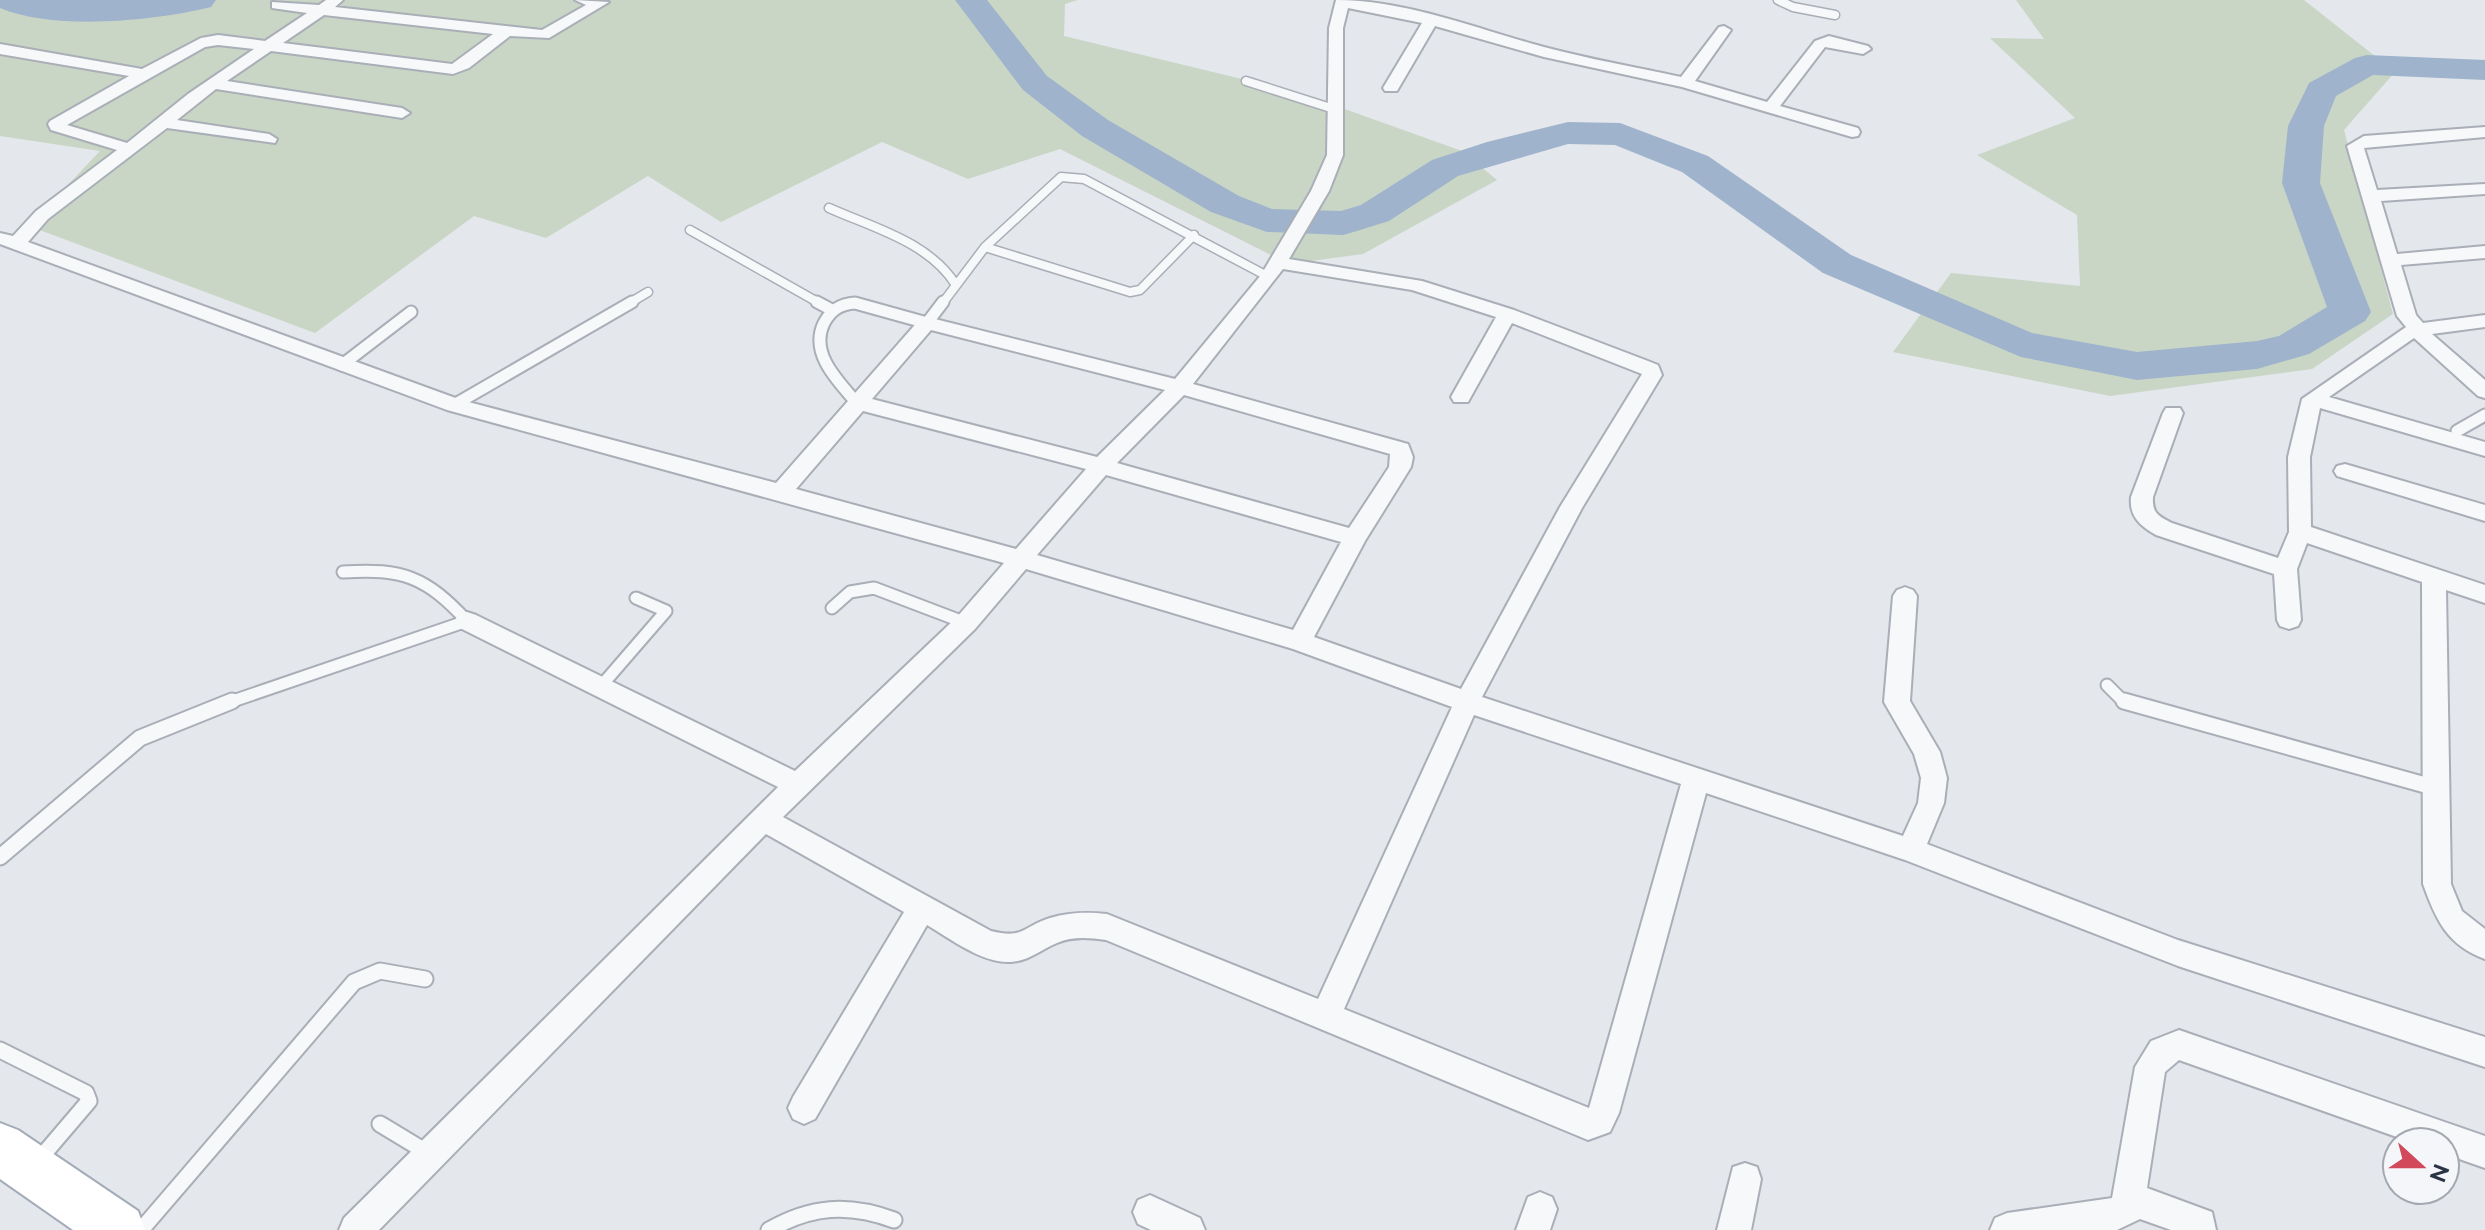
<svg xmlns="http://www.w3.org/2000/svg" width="2485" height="1230" font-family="Raleway,sans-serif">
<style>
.green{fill:#c9d6c5}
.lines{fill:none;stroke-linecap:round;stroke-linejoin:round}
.river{fill:#9fb4cc;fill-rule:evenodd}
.service-far2-casing{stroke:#a9aeb7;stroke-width:11}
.service-far1-casing{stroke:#a9aeb7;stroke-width:15}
.service-casing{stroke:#a9aeb7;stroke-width:19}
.minor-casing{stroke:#a9aeb7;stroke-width:4}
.primary-casing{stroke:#a3abb8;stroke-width:4}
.service-far2{stroke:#f7f8fa;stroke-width:8}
.service-far1{stroke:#f7f8fa;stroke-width:11}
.service{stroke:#f7f8fa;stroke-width:15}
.minor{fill:#f7f8fa;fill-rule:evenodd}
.primary{fill:#fff;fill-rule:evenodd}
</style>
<rect width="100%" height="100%" fill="#e4e7ec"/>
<path class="green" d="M0,0H1078L1065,4L1064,36L1300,93L1462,151L1497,180L1363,254L1289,264L1060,149L968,179L882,142L721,222L648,176L546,238L474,216L315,333L29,226L100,151L0,136Z
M2016,0H2304L2395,72L2344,130L2393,314L2312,369L2110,396L1893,352L1951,273L2080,286L2077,215L1977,155L2075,118L1990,38L2044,39Z"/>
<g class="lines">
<path class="river" d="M0,0H216L211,7C154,21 55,31 0,8Z
M955,0H987L1047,76L1108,120L1239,196L1272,209L1341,211L1361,205L1432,160L1487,142L1568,122L1620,123L1708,156L1851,255L2032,333L2137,352L2257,341L2279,336L2327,307L2282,183L2288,126L2309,83L2355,58L2367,55L2485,60V80L2373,75L2336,96L2324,126L2320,183L2371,312L2365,321L2309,354L2257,369L2137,380L2021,357L1823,273L1682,172L1615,145L1568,144L1458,176L1389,221L1357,231L1343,235L1267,232L1211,212L1082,136L1023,90Z"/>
<defs>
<path id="service-far2" d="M1778,0L1793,7L1835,15
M1246,81L1337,110
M829,208C874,228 929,242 956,285
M690,230L821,304
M985,247L1130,292L1140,290L1194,235
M628,304L648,292
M848,304H860
M942,304L985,247L1061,177L1084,179L1269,277"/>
<path id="service-far1" d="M817,302L832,310
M342,365L411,312
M856,402C838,381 809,353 824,323C831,310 840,304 855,303L927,323L943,302
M454,405L632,302
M2457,431L2485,415
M832,608L850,592L874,588L966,623
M602,685L666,611L636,598
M2107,685L2123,701L2131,703
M227,703L467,621C426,577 403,568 343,572"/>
<path id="service" d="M2124,701L2436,788
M0,857L140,738L232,701
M0,1050L86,1093L89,1101L37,1162
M380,1124L428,1153
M141,1230L354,982L380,971L425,979
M769,1230C811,1206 848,1203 894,1220"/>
<path id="minor" d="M326,0H343L335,7L542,30L586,5L575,0L609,2L549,38L510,36L469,68L453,74L271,51L227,81L402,108L410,113L402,118L216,89L177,120L269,134L277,139L275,143L167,128L48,219L28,242L461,400L776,483L920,319L927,317L1175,379L1261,275L1311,191L1327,155L1329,28L1336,0C1406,0 1477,29 1544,47C1589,59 1635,67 1681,77L1719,27L1724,26L1731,30L1695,81L1767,102L1815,41L1829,36L1868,46L1871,49L1863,54L1825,47L1780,106L1858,128L1860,132L1858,136L1852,137L1682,87L1544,57L1435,26L1397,91H1385L1383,88L1422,23L1348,8L1343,28V155L1329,191L1289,259L1422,281L1514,310L1648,361L1658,365L1662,375L1582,508L1482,697L1903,836L1918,803L1921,778L1914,754L1884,702L1893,596L1897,590L1905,587L1913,590L1917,596L1910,701L1940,752L1947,778L1944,803L1927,844L2178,940L2485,1037V1067L2178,966L1905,860L1706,793L1619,1113L1610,1132L1588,1140L1106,940C1089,938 1073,936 1057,943C1042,949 1029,961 1011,962C983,964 951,939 927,925L815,1119L804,1124L793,1119L788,1108L793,1097L904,912L766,834L379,1230H339L344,1218L778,787L458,627L455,621L458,615L467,612L476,615L795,771L957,617L1004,563L447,410L0,244V233L13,236L36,211L117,150L51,130L48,124L50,121L129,76L0,54V44L142,69L201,38L218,35L265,41L307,13L272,8V2L319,5ZM324,15L493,34L452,64L283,43ZM218,45L254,49L188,94L127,143L67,125L205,47ZM1283,269L1412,290L1496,317L1451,397L1454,402H1468L1512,323L1642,374L1560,507L1461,689L1314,637L1365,541L1411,467L1413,457L1408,444L1193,384ZM931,330L1165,390L1097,457L872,399ZM1184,395L1390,454L1389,467L1349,528L1117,463ZM863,411L1086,469L1016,549L796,489ZM1106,475L1341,542L1293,630L1037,555ZM1026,569L1293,649L1452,707L1318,999L1107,914C1087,912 1070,912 1050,918C1022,927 1024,939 991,931L783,817L975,629ZM1474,715L1681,784L1589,1108L1344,1009Z
M2485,127V137L2364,148L2377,190L2485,184V194L2381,201L2397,254L2485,246V258L2401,265L2416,315L2423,323L2485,315V327L2432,334L2485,380V398L2478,396L2414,338L2329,397L2485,442V456L2320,408L2310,457L2311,527L2485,585V603L2446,590L2451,884L2462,911L2485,929V959C2447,945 2436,920 2423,884L2422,582L2307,543L2297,569L2301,620L2298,626L2289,629L2280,626L2277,620L2274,574L2156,535C2140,526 2129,516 2131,497L2163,413L2166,408H2180L2183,413L2153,497C2152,513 2158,516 2172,523L2278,558L2289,532L2288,457L2302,399L2406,327L2397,316L2347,146L2364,136Z
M2345,464L2485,505V521L2337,476L2334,471L2337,466Z
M2179,1030L2485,1136V1168L2445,1154V1142H2411L2179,1060L2165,1072L2147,1188L2212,1212L2216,1230H2171L2140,1219L2117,1230H1990L1995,1218L2007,1213L2112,1198L2135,1067L2151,1041Z
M1745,1163L1757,1167L1761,1179L1751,1230H1717L1733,1167Z
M1540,1192L1552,1197L1557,1209L1550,1230H1516L1528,1197Z
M1150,1195L1200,1218L1205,1230H1151L1138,1224L1133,1212L1138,1200Z"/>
<path id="primary" d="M0,1123L18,1130L138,1211L145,1230H73L0,1179Z"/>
</defs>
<use href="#service-far2" class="service-far2-casing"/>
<use href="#service-far1" class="service-far1-casing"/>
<use href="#service" class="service-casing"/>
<use href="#minor" class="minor-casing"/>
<use href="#primary" class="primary-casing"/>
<use href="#service-far2" class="service-far2"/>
<use href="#service-far1" class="service-far1"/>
<use href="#service" class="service"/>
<use href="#minor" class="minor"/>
<use href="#primary" class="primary"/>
</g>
<g transform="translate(2421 1166) rotate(111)"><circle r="38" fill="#f4f6f9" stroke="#a4a8b1" stroke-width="2"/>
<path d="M0-6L14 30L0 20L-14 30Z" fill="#d1495b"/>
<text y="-12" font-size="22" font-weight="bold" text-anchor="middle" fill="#2b3445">N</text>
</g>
</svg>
